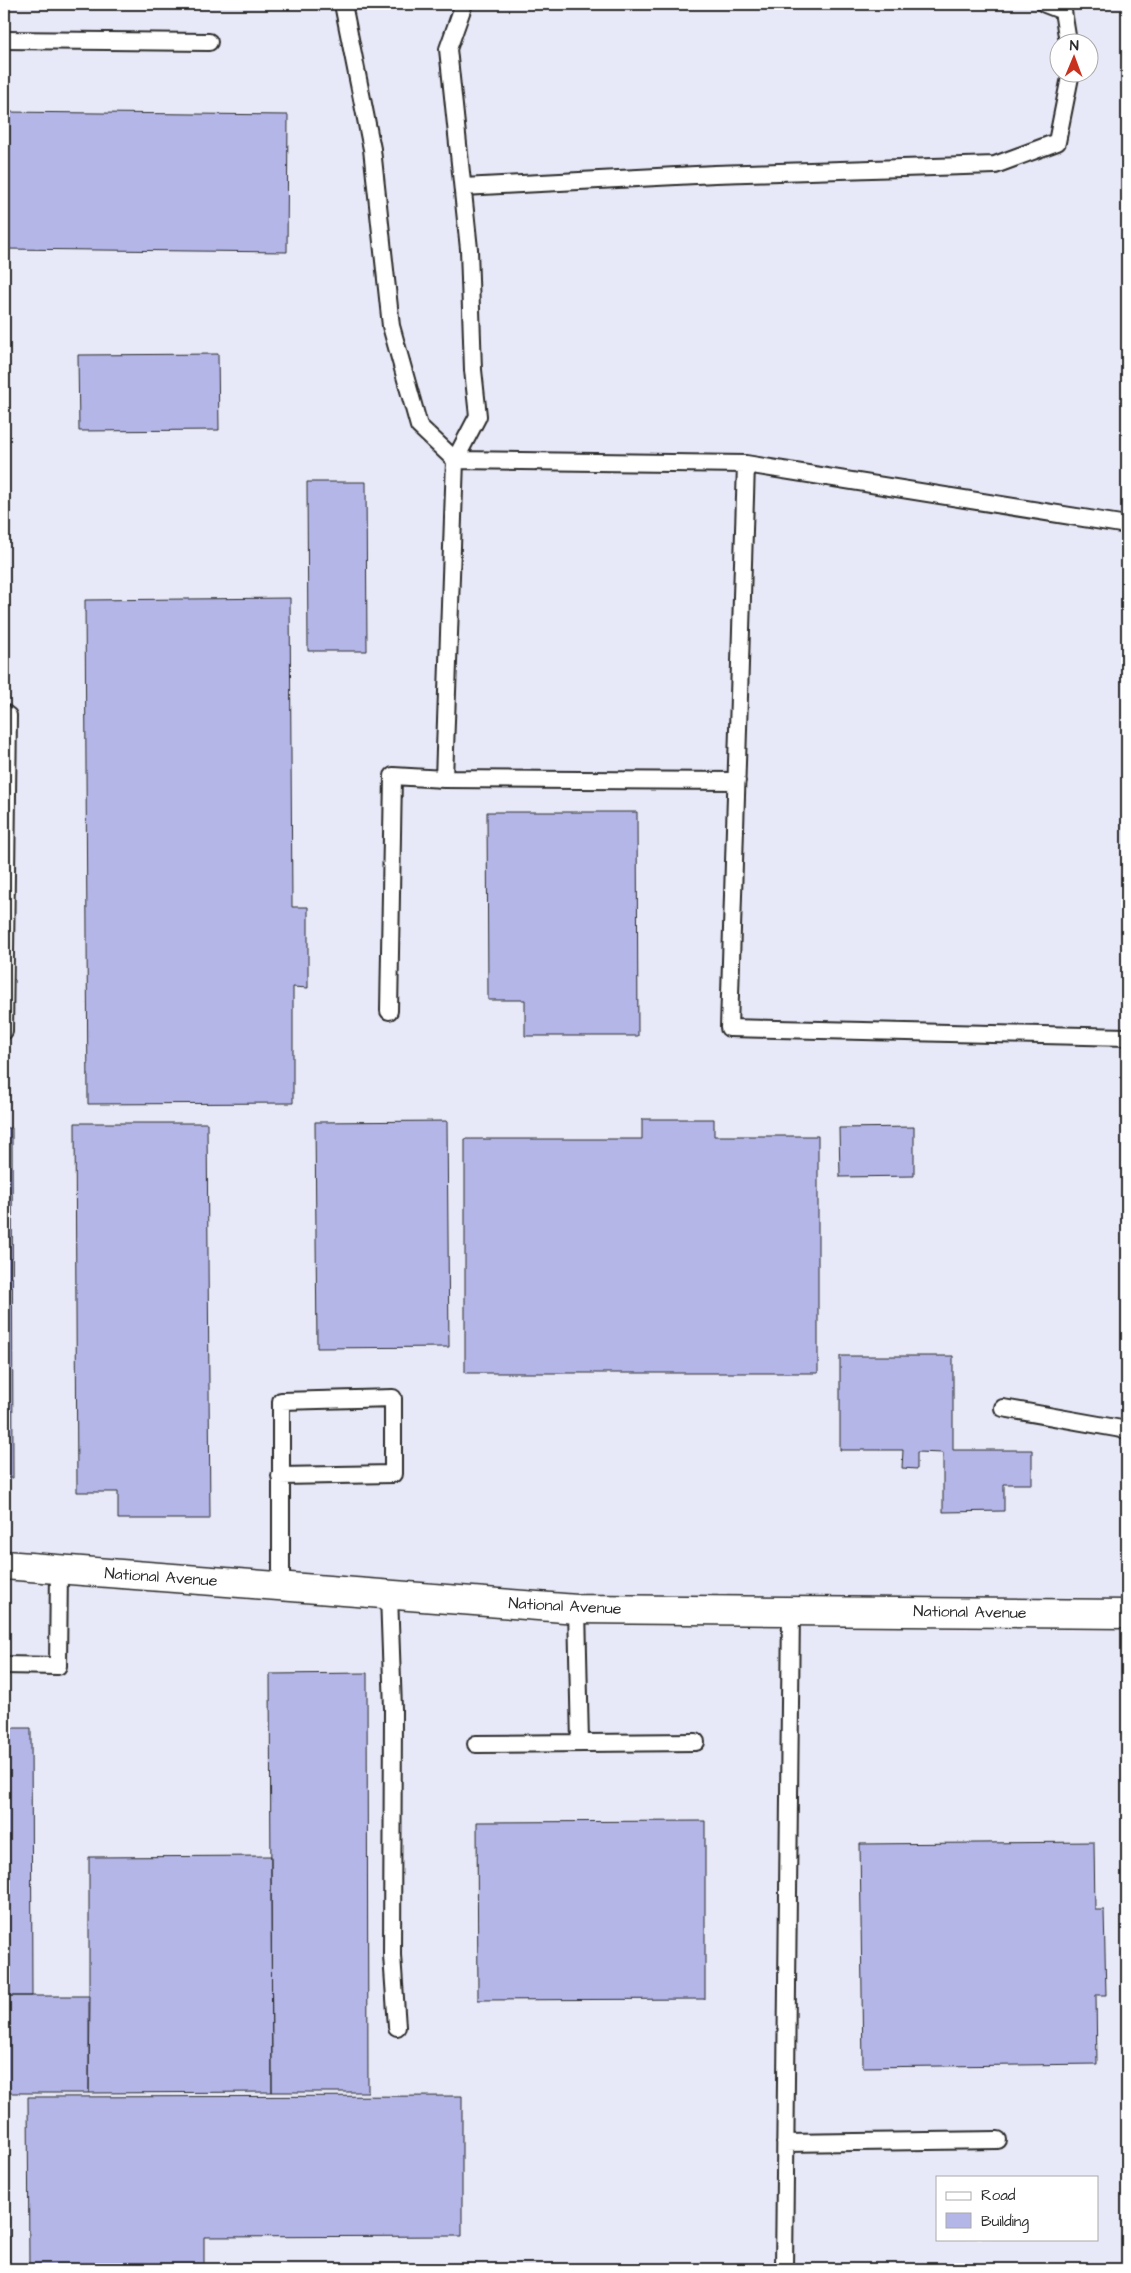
<svg xmlns="http://www.w3.org/2000/svg" width="1131" height="2273" font-family="'Architects Daughter',sans-serif">
<style>
.built{fill:#e8e9f8;fill-rule:evenodd}
.building{fill:#b4b6e8;stroke:#2b2b2b}
.lines{fill:none;stroke-linecap:round;stroke-linejoin:round}
.service-casing{stroke:#2b2b2b;stroke-width:20}
.minor-casing{stroke:#2b2b2b;stroke-width:31}
.service{stroke:#fff;stroke-width:16}
.minor{stroke:#fff;stroke-width:28}
.labels{text-anchor:middle;dominant-baseline:central;stroke-width:4;stroke-linejoin:round;paint-order:stroke}
.street-label{font-size:16px;fill:#2b2b2b;stroke:#fff}
</style>
<rect width="100%" height="100%" fill="#fff"/>
<filter id="ink" filterUnits="userSpaceOnUse"><feTurbulence type="fractalNoise" baseFrequency=".02" numOctaves="2"/><feDisplacementMap in="SourceGraphic" scale="10" xChannelSelector="R" yChannelSelector="G"/><feConvolveMatrix kernelMatrix="1 2 1 2 8 2 1 2 1" color-interpolation-filters="sRGB"/></filter>
<g filter="url(#ink)">
<path class="built" d="M4,4H1127V2269H4ZM1058,42H1088V72H1058ZM937,2177H1097V2239H937Z"/>
<path class="building" d="M4,112L288,115L287,252L4,249Z
M218,354L219,430L79,431L78,355Z
M307,482H366L367,651H308Z
M290,598L292,907H308V988L293,987V1103L88,1104L85,600Z
M487,812H637L638,1036H525V1000H488Z
M642,1119H714V1136H818V1373H465V1139H642Z
M447,1121L449,1347L317,1348L315,1122Z
M75,1123H207L210,1519H118V1492H77Z
M914,1127V1176L840,1177L839,1128Z
M4,1128H12L13,1478H4Z
M840,1356H953V1450H1032V1484H1004V1511L943,1512V1453L917,1452V1469L902,1468L903,1450H840Z
M367,1673L368,2092H272L270,1674Z
M4,1728H31L32,1996H4Z
M705,1821V1999L478,2000L477,1822Z
M1094,1842L1095,1910H1104L1106,1995H1096L1097,2064L863,2067L860,1844Z
M271,1856L272,2092L89,2093V1857Z
M4,1996H90L89,2093H4Z
M4,2096H8L9,2269H4Z
M462,2096V2236L204,2237V2269H29L28,2097Z"/>
<g class="lines">
<defs>
<path id="service" d="M343,4L372,149L391,326L419,426L455,460L478,416L473,370L469,249L448,49L464,4
M1045,4L1063,11L1068,42
M4,40L209,42
M463,187L715,174L995,165L1057,142L1071,72
M1127,525L746,464L729,1028L1127,1037
M4,713L8,716L4,1031
M737,781L444,779L455,460L746,464
M389,1011L393,776L444,779
M1003,1408L1127,1430
M280,1476L393,1474V1398L281,1401V1587
M389,1595L393,1709L392,1955L397,2027
M577,1609L580,1743
M4,1665L58,1666L59,1569
M476,1744L696,1742
M785,2143L998,2140
M784,2269L791,1610"/>
<path id="minor" d="M4,1565L577,1609L1127,1614"/>
</defs>
<use href="#service" class="service-casing"/>
<use href="#minor" class="minor-casing"/>
<use href="#service" class="service"/>
<use href="#minor" class="minor"/>
</g>
</g>
<g class="labels">
<g class="street-label">
<text transform="translate(161 1577) rotate(4)">National Avenue</text>
<text transform="translate(565 1606) rotate(3)">National Avenue</text>
<text transform="translate(970 1612) rotate(1)">National Avenue</text>
</g>
</g>
<rect width="1131" height="2273" fill="none" stroke="#fff" stroke-width="20"/>
<rect x="10" y="10" width="1111" height="2253" fill="none" stroke="#2b2b2b" stroke-width="2" filter="url(#ink)"/>
<rect x="936" y="2176" width="162" height="65" fill="#ffffff" stroke="#aaaaaa"/>
<rect x="946" y="2192" width="25" height="8" fill="#ffffff" stroke="#aaaaaa"/>
<text x="981" y="2200" font-size="15" fill="#2b2b2b">Road</text>
<rect x="946" y="2213" width="25" height="15" fill="#b4b6e8" stroke="#aaaaaa"/>
<text x="981" y="2226" font-size="15" fill="#2b2b2b">Building</text>
<g transform="translate(1074 58) rotate(1)"><circle r="24" fill="#ffffff" stroke="#aaaaaa"/>
<path d="M0-4L9 19L0 12L-9 19Z" fill="#c8321e"/>
<text y="-8" font-size="14" font-weight="bold" text-anchor="middle" fill="#2b2b2b">N</text>
</g>
</svg>
